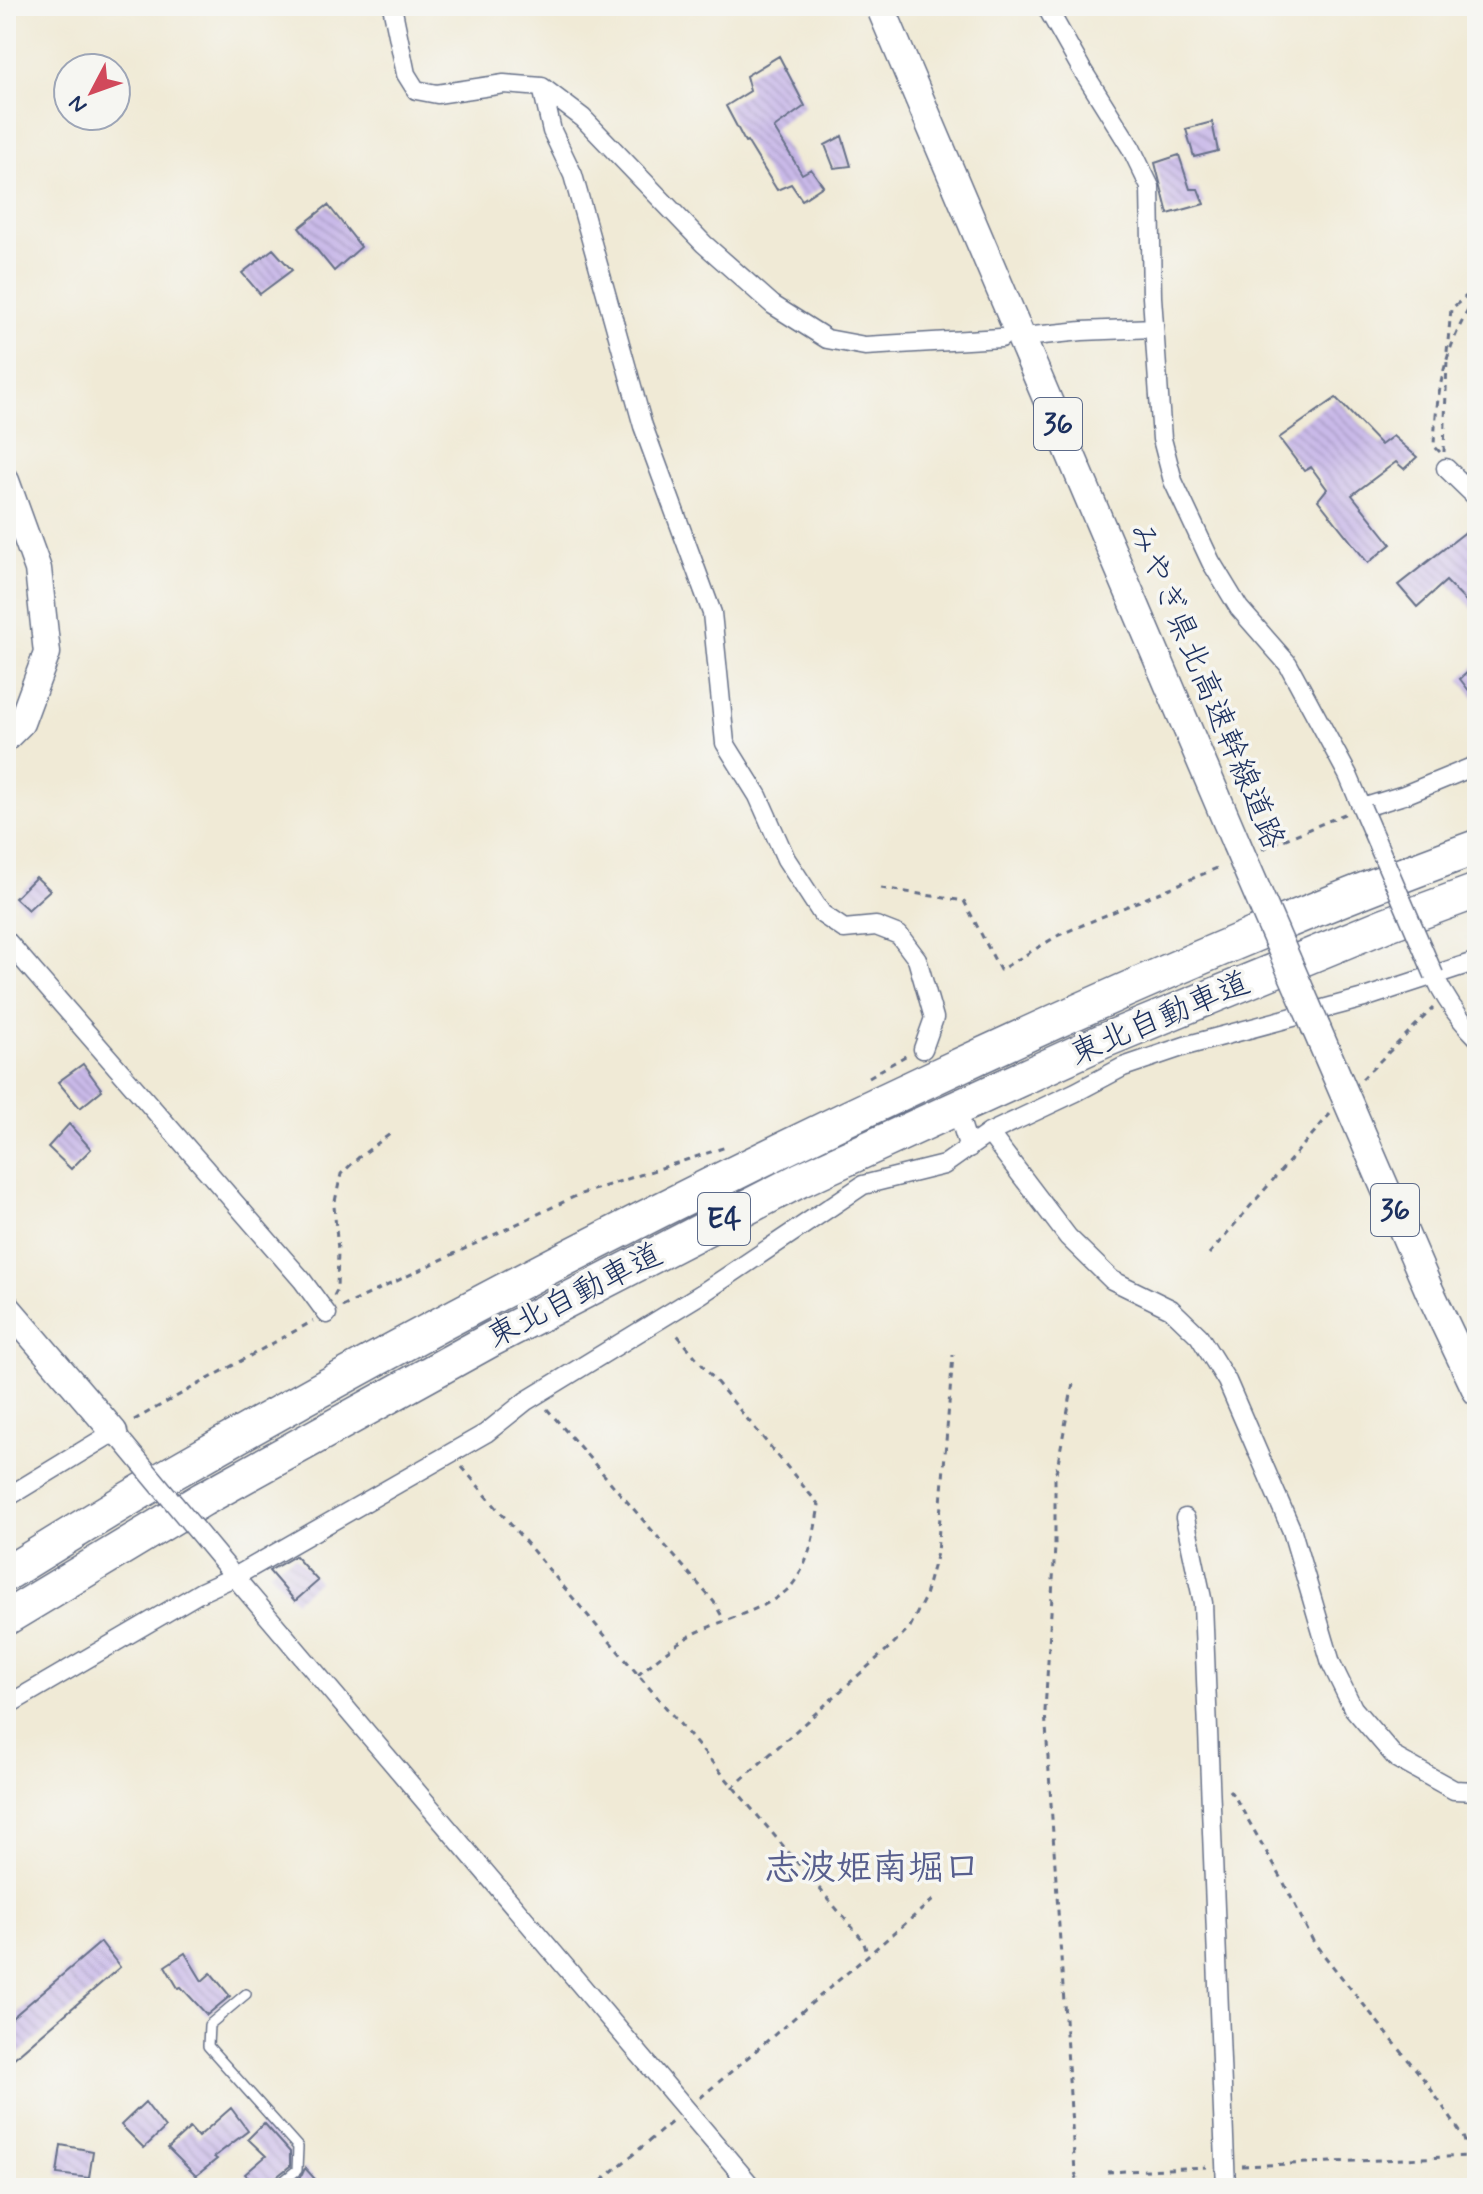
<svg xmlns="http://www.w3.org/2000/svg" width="1483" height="2194" font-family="Mynerve,'Klee One',sans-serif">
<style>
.building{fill:url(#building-back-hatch)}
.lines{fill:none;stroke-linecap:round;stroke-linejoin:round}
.lane-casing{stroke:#667088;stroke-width:12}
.street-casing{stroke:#667088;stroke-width:21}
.secondary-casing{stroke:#667088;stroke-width:29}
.primary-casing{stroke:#667088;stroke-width:31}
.highway-casing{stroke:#667088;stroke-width:37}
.path{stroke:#667088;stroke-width:3;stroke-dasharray:6 6;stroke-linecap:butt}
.lane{stroke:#fff;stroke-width:9}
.street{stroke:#fff;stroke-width:18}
.secondary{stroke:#fff;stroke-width:26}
.primary{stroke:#fff;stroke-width:28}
.highway{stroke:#fff;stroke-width:34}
.street-bridge-casing{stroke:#667088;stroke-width:21;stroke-linecap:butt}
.primary-bridge-casing{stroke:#667088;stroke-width:31;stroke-linecap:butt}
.street-bridge{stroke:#fff;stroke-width:18}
.primary-bridge{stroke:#fff;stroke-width:28}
.labels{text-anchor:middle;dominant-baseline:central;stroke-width:7;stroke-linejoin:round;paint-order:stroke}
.shield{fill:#f6f6f2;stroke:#5d6b8a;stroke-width:2}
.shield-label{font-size:30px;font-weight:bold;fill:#1b2f5e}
.street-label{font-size:32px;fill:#1b2f5e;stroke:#f6f6f2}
.quarter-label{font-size:36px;font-weight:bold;fill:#585f8e;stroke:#f6f6f2}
</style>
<defs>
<pattern id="building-back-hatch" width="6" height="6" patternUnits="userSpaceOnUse" patternTransform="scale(2)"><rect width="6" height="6" fill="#c9b9e8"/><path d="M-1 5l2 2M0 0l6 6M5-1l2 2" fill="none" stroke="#ac9fc9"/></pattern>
</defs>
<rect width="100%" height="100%" fill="#f6f6f2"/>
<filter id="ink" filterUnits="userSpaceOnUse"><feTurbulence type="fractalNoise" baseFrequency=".0125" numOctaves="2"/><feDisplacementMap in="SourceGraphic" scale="16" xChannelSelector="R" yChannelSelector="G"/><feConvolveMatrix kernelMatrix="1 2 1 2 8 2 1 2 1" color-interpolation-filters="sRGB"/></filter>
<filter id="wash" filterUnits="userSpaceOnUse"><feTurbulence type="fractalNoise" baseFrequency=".006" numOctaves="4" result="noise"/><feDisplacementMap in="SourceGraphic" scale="32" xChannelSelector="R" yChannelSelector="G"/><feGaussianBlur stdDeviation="1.8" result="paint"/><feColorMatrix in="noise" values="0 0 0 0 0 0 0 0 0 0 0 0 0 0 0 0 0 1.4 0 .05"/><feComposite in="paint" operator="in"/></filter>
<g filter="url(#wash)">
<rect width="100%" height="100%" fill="#f0ead6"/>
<g id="blocks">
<path class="building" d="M779,56L805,106L774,128L802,174L811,169L823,186L802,200L791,184L777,190L747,141L745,142L726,106L750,91L746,76Z
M1212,122L1218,151L1194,157L1186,129Z
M842,136L851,166L834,168L825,145Z
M1179,155L1190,189H1198L1204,204L1168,214L1155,163Z
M328,205L361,247L334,271L299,228Z
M273,249L292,270L260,294L242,273Z
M1336,398L1381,445L1393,436L1417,457L1404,469L1396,462L1352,495L1391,544L1368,563L1318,500L1327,489L1311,467L1304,471L1279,438Z
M1477,523V613L1446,581L1417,607L1398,585Z
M1477,664V701L1460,679Z
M36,877L50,890L28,910L15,898Z
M83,1064L102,1090L80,1108L58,1082Z
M69,1124L91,1149L71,1169L48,1147Z
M295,1556L318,1581L295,1601L269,1571Z
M101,1942L120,1967L6,2065V2023Z
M185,1953L202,1981L211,1973L230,1996L207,2015L181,1987L178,1988L165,1966Z
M145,2102L165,2128L144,2148L121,2125Z
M231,2108L248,2131L214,2157L217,2159L196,2176L168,2148L190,2128L198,2137Z
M264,2123L290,2152V2166L270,2182L268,2188H260L245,2174L266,2156L248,2139Z
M61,2145L93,2151L89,2178L57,2174Z
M305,2168L323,2188H287L302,2175Z"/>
</g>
</g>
<g filter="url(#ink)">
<use href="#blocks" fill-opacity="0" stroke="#667088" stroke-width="2"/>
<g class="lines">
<defs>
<path id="lane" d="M246,1994L209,2025L208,2046L298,2147L297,2170L275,2188"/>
<path id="street" d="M392,6L406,74L416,90L437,94L504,84L542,87L583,118L704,244L773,305L827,339L865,346L1001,338
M1046,6L1081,68L1131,148L1150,187L1152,297L1162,439L1173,481L1211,562L1239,608L1288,664L1348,775L1362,808L1404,795L1477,765
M542,87L552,131L573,175L643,426L712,613L725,743L758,796L786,859L822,914L844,929L876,926L899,935L917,959L934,1018L923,1049
M1033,336L1082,331L1154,328
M1446,468L1477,498
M6,940L302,1280L327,1314
M1434,975C1445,999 1458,1018 1477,1037
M962,1126L969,1148
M989,1133L1068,1237L1112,1280L1171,1309L1199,1336L1227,1381L1292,1531L1331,1663L1353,1708L1396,1758L1454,1790L1477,1791
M6,1498L114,1432L121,1440
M1185,1518L1203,1603L1226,2188
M227,1568L753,2188
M6,1706L201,1592L236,1576L486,1433L526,1401L701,1294L863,1185L944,1165L989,1133L1076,1092L1123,1067L1185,1046L1364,998L1477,961"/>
<path id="secondary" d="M6,481L38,569L47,653L21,723L6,738
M6,1306L114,1432"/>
<path id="primary" d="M880,6L1236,843
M1316,1028L1429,1290L1477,1391"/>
<path id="highway" d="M6,1574C65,1538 123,1501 183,1467C429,1326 681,1195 937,1076C1114,993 1293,914 1477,847
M6,1618L203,1499L492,1339L800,1180L1103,1041L1385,925L1477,891"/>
</defs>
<use href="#lane" class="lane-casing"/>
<use href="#street" class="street-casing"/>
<use href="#secondary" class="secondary-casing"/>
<use href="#primary" class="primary-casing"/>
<use href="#highway" class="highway-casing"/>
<path class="path" d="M1447,352L1451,309L1477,287
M1440,452L1434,446C1436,389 1446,344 1477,295
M1444,452L1447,360
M1262,849L1347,813
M881,888L964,901L1000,970L1059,935L1222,866
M869,1077L907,1055
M1362,1079L1433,1008
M1209,1254L1330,1114
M334,1296L337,1290L338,1250L334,1206L341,1174L358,1158L394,1131
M342,1307L578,1195L726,1147
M1073,1384L1055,1478V1547L1045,1711L1075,2172L1080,2188
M547,1409L714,1602L724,1620
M134,1420L313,1321
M462,1467L863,1940L868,1956
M638,1675C655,1661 672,1645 692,1635C721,1619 777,1608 795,1581C810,1560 815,1530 819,1505L674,1331
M732,1788L892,1645L910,1627L924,1599L937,1553L953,1355
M1229,1790L1236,1799L1282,1879L1314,1943L1426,2082L1463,2136L1477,2179
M700,2098L933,1900
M1242,2166L1470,2156
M1107,2172L1206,2167
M593,2188L673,2121"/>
<use href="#lane" class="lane"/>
<use href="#street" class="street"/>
<use href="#secondary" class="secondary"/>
<use href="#primary" class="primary"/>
<use href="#highway" class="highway"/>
<defs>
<path id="street-bridge" d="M1362,808L1434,975
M123,1442L227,1567"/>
<path id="primary-bridge" d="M1236,843L1316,1028"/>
</defs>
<use href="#street-bridge" class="street-bridge-casing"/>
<use href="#primary-bridge" class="primary-bridge-casing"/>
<use href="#street-bridge" class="street-bridge"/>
<use href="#primary-bridge" class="primary-bridge"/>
</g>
</g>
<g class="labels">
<g class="shield">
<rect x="1034" y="398" width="48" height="52" rx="6"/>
<rect x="1371" y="1184" width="48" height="52" rx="6"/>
<rect x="698" y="1193" width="52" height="52" rx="6"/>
</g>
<g class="shield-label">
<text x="1058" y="424">36</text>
<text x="1395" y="1210">36</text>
<text x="724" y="1219">E4</text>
</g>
<g class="street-label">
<text transform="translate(1206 686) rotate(67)">みやぎ県北高速幹線道路</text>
<text transform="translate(1160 1019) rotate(-23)">東北自動車道</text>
<text transform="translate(575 1296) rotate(-27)">東北自動車道</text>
</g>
<g class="quarter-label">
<text x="872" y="1869">志波姫南堀口</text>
</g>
</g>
<rect width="1483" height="2194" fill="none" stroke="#f6f6f2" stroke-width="32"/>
<g transform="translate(92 92) rotate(229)"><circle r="38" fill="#f6f6f2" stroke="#9ea6b7" stroke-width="2"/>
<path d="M0-6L14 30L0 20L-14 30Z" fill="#d1495b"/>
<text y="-12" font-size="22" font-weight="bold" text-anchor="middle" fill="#1b2f5e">N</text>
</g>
</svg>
